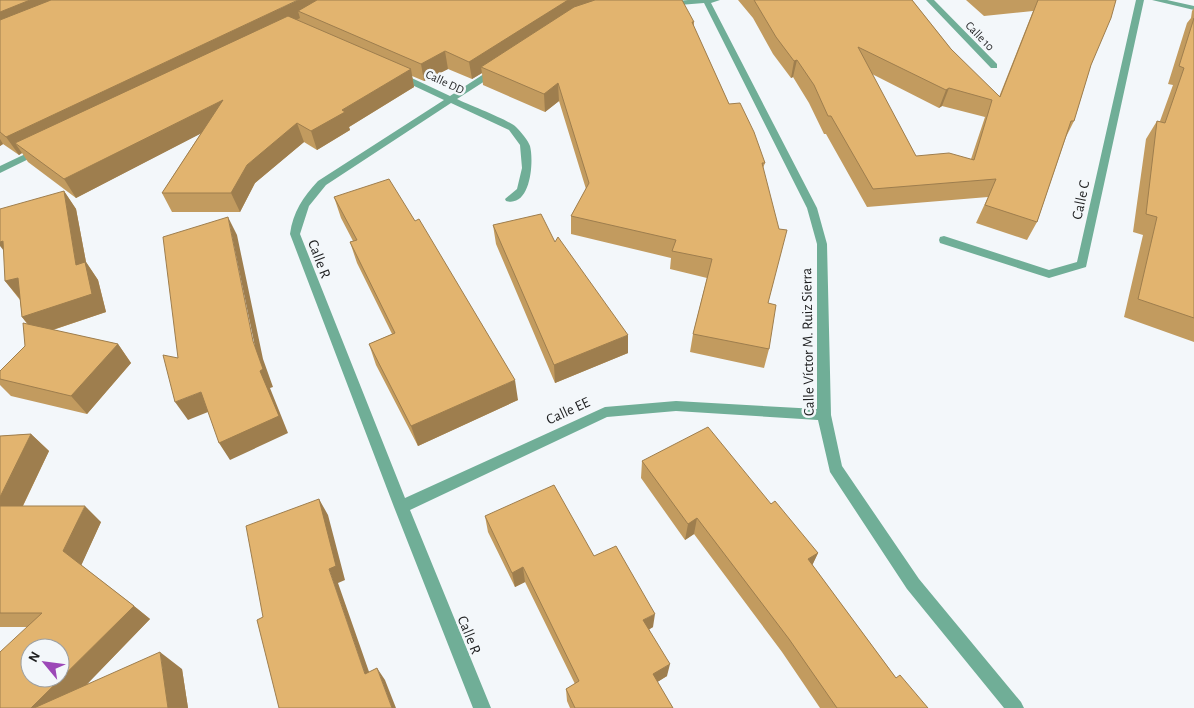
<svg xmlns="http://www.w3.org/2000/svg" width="1194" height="708" font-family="'Alegreya Sans',sans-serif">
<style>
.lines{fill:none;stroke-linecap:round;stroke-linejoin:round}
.minor{fill:#70ae97;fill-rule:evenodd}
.wall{fill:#c29b5f;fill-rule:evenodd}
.shaded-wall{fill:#9e7e4e}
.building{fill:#e2b46f;stroke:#9e7e4e;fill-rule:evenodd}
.labels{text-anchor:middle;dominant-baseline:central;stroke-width:5;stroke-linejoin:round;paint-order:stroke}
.far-street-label{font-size:12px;fill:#1d1e1f;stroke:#f3f7fa}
.street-label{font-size:15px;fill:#1d1e1f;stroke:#f3f7fa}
</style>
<rect width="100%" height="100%" fill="#f3f7fa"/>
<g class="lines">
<path class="minor" d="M688,0H720L711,3L817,208L827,244L831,415L842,466L919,579L1021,702L1024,708H1004L907,589L830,472L818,420L676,411L607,417L410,510L491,708H473L394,507L290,234C293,212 303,197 318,181L444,100L395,77V73H401L450,96L493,68H499V72L457,99C469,105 509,120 516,127C521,132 528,140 530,146C534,161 531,208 506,201L505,199L517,189L522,168L520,145L509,130L451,103L326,185L309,206L300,234L405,498L605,407L676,401L817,409V244L807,208L704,3L667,6L663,4L667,2Z
M926,0H934L997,64V68H991Z
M1136,0H1144L1086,267L1049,278L940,243L939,240L940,237L944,236L1049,270L1077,262Z
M1152,0H1167L1194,6V10Z
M40,147L43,148V152L0,173V166Z"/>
</g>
<path class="wall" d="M0,0L694,22V27L729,104L765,163L763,168L768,303L769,349L764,368L690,352L693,334L707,278L670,269L671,258L571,234V216L586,189L559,101L545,112L483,85L482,73L472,79L448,69L424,81L412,76L414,87L349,127L350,130L317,150L304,142L255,183L240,212H172L162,193L201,133L76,198L28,162L22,153L19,155L3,144L0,146Z
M738,0H912L951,49L999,97L1033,11L984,16L966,0H1114L1091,65L1074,121L1066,137L1037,222L1027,240L976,223L988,197L867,207L826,134H824L809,103L793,77L791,78L773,54L753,18ZM872,74L939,108L942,106L985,117L971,159L916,156Z
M1194,8V342L1124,317L1143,235L1133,232L1146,139L1157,121H1160L1173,85L1168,84L1187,23L1191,18L1192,11Z
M64,191L76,209L86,262L98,280L106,312L53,330L118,344L131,363L87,414L11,396L0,385V371L25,346L28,325L22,317L20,300L5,281Z
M334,197L518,400L418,446L376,365L369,344L392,334L357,263L350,242L353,241L341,218Z
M493,225L555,242L628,353L555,383L496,244Z
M31,434L49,451L23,506L101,522L81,565L134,606L150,619L87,684L182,669L188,708H0L28,627H0V436Z
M642,461L771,504L818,553L812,565L896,678L928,708H820L782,652L694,534L685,540L641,478Z
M485,516L594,556L653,627L649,629L667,676L657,682L673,708H570L567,701L566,689L575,684L525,582L515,587L488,532Z"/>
<path class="shaded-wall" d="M30,0H81L0,33V12Z
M298,0H335L298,11L300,18L289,24L15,143L22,153L19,155L6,137Z
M567,0H671L481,67L482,73L472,79L469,62Z
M445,51L448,69L424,81L421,64Z
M797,60L793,77L791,78L794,61Z
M411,69L414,87L349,127L350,130L317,150L311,131L342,110Z
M558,83L559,101L545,112L544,94Z
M949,88L942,106L939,108L946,90Z
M223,100L231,118L76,198L64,179Z
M297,123L304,142L255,183L240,212L231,193L247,165Z
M0,139L3,144L0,146Z
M64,191L76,209L86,262L98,280L106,312L37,335L22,317L76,265Z
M228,217L237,235L263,359L273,387L270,388L288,433L230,460L219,443L260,371Z
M3,241L12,261L0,246V242Z
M18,278L21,300L5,281Z
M628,335V353L555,383L554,365Z
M118,344L131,363L87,414L71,396Z
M515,380L518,400L418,446L411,426Z
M201,392L213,410L188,420L175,402Z
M31,434L49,451L15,522L0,510V497Z
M319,499L328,515L345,580L338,583L374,686L365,674L329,569Z
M85,506L101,522L81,566L63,551Z
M697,518L694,534L685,540L688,524Z
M818,553L811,568L808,559Z
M523,567L525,582L515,587L512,573Z
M134,606L150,619L64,708H31Z
M655,614L653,627L642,634L643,620Z
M160,652L182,669L188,708H168Z
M670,664L667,676L651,686L653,674Z
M377,668L385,680L396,708H392Z"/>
<path class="building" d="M0,0H30L0,12Z
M51,0H298L6,137L0,132V20Z
M317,0H568L469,62L445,51L421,64L298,11Z
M595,0H682L694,22H692L729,104L740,103L754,132L765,163H762L779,229L787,230L768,303L776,305L769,349L693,334L712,259L672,251L676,240L571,216L589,183L558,83L544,94L481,67L574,7Z
M754,0H912L951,49L1000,97L1038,0H1116L1111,18L1091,65L1074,121H1071L1037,222L985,205L996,179L873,189L831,116H828L814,85L797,60L794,61L776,37ZM858,47L946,90L949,88L992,100L974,160L949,153L916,156Z
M288,16L411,69L342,110L345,112L311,131L297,123L247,165L231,193H162L223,100L64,179L15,143Z
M1194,18V318L1138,299L1157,217L1146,214L1157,121L1165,123L1184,68L1179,66Z
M389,179L415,221L419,219L515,380L411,426L369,344L395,333L350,242L357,240L334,197Z
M64,191L76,265L85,262L92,294L22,317L18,278L5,281L3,241L0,242V209Z
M541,214L555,242L558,237L628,335L554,365L493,225Z
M228,217L253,341L263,369L260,371L279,416L219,443L201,392L175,402L163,355L178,358L163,237Z
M23,323L118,344L71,396L0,379V371L25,346Z
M708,427L771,504L775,501L818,553L808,559L896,678L900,675L928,708H837L789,639L697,518L688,524L642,461Z
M31,434L0,497V436Z
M554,485L594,556L616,546L655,614L643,620L670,664L653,674L673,708H575L566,689L579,681L523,567L512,573L485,516Z
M319,499L336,566L329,569L365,674L377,668L392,708H279L257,620L263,617L246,526Z
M0,506H85L63,551L134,606L31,708H0V652L42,613H0ZM30,648H60V678H30Z
M160,652L168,708H34Z"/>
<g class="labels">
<g class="far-street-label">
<text transform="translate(980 36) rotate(46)">Calle 10</text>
<text transform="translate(445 82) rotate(25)">Calle DD</text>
</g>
<g class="street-label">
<text transform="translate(1081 200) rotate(-78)">Calle C</text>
<text transform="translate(319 259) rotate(69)">Calle R</text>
<text transform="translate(808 342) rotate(-91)">Calle Víctor M. Ruiz Sierra</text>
<text transform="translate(568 411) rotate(-25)">Calle EE</text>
<text transform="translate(469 635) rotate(68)">Calle R</text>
</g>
</g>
<g transform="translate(45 663) rotate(299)"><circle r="24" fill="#f3f7fa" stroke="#9da0a2"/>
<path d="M0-4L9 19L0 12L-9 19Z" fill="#9c48b7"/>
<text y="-8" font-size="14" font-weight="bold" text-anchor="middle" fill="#1d1e1f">N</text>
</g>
</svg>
